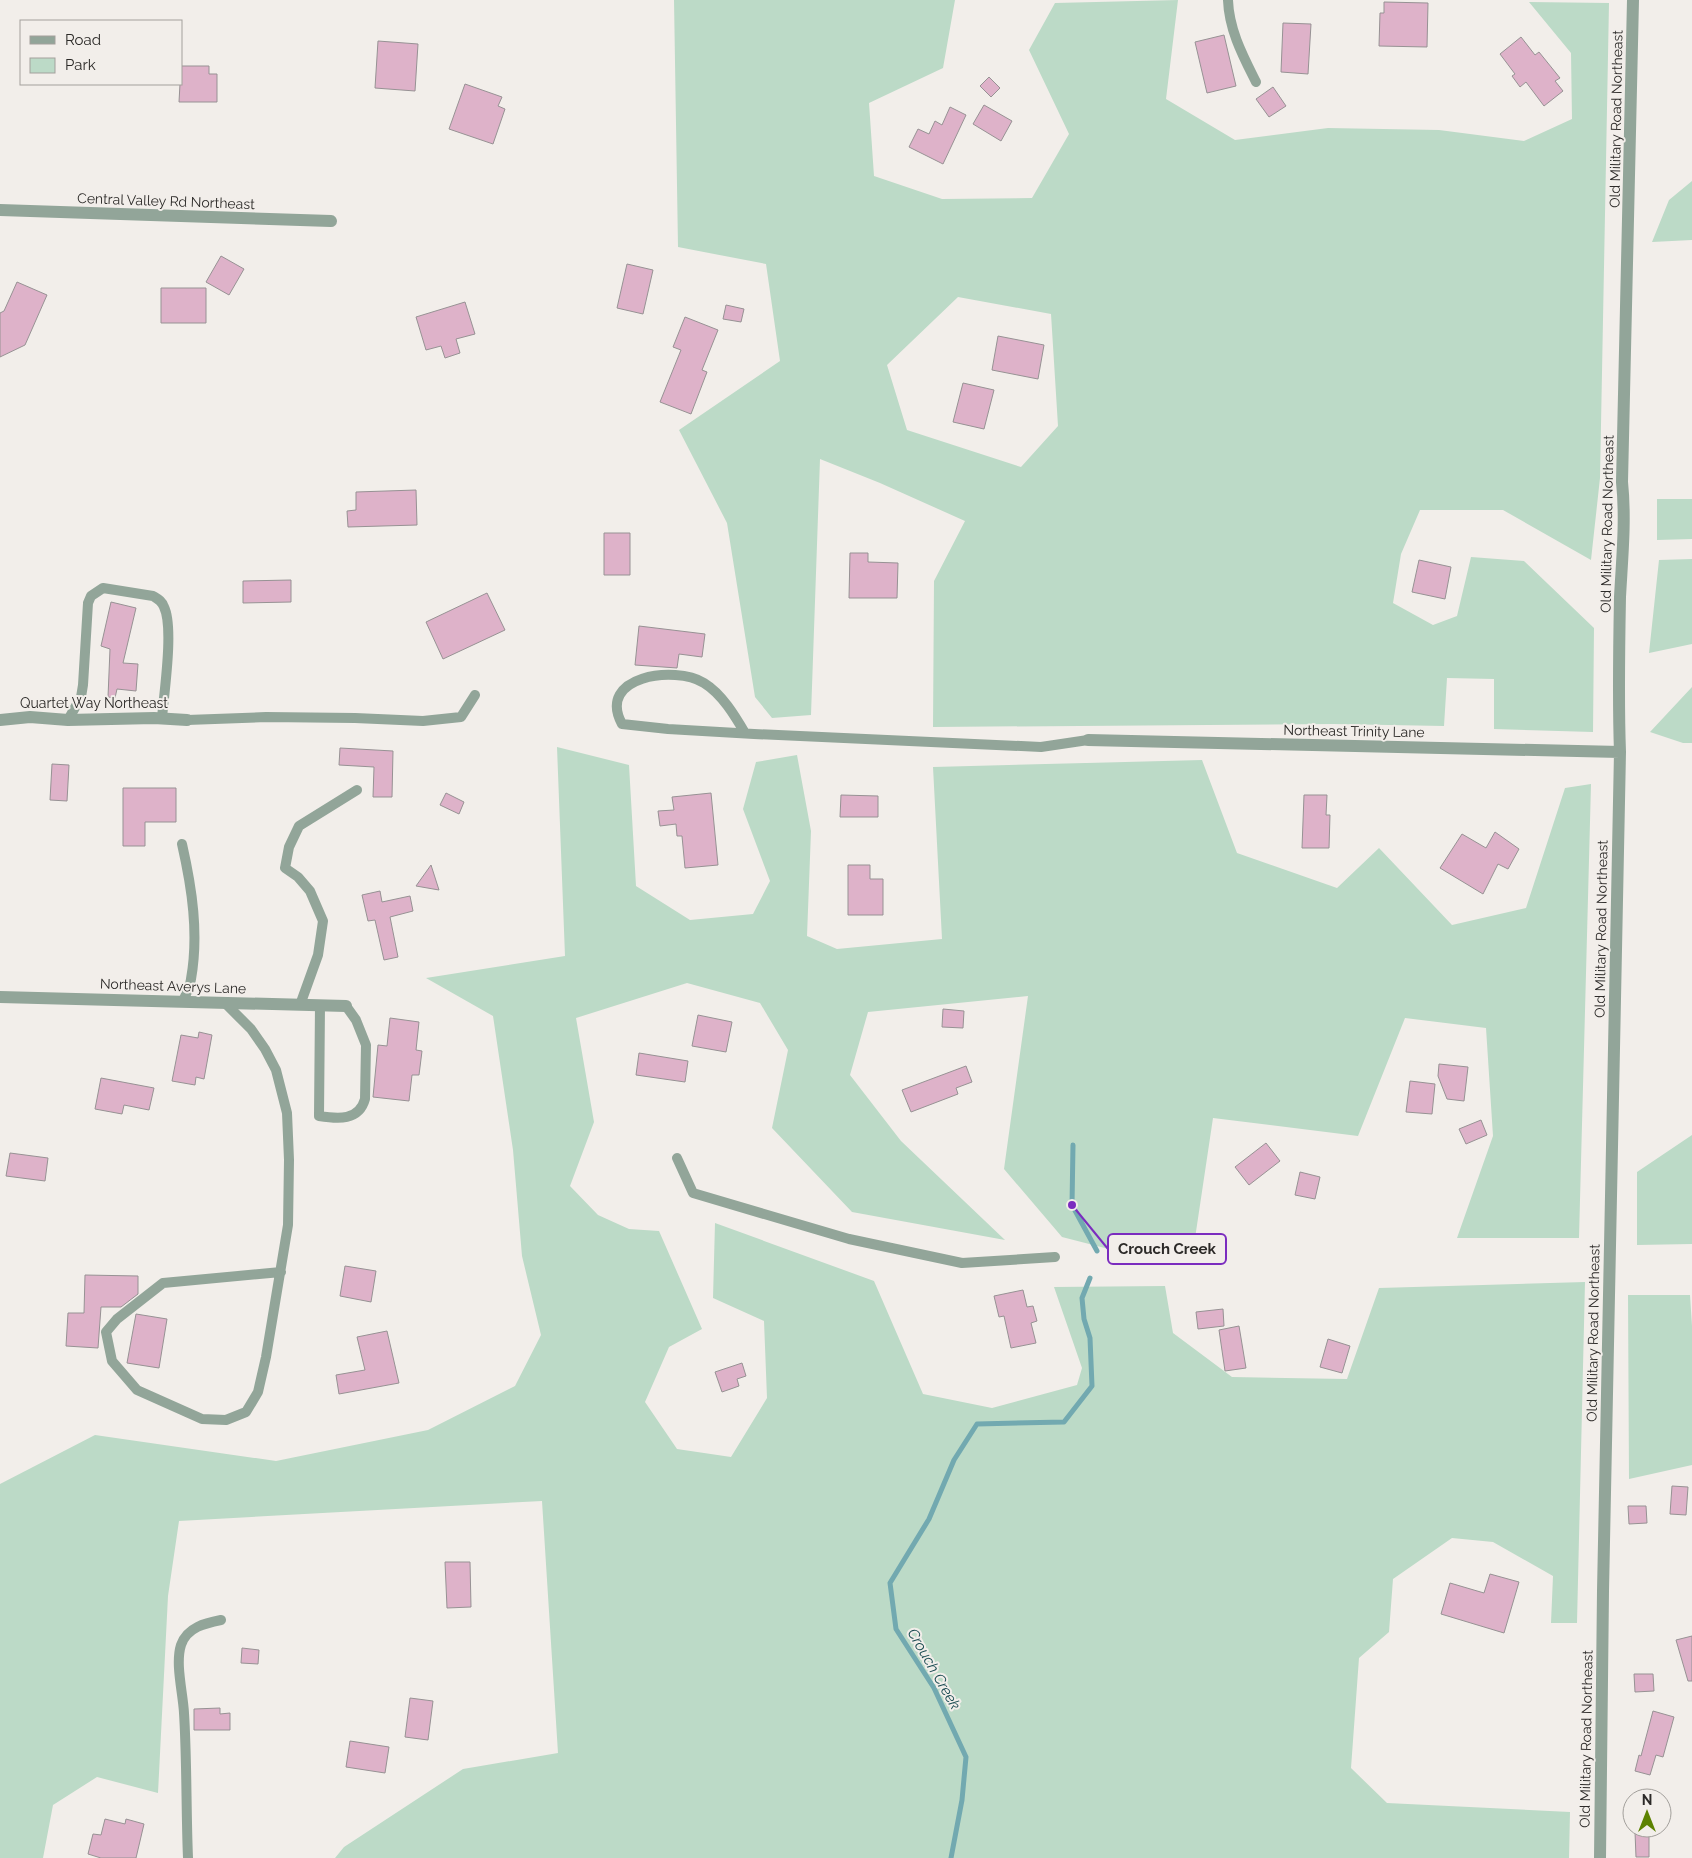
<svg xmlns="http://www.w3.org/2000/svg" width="1692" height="1858" font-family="Raleway,sans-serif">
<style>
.green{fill:#bcdac7;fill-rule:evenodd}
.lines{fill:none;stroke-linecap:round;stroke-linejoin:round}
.stream{stroke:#72a9b0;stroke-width:5}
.building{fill:#deb2c9;stroke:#979294}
.service{stroke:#92a599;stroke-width:10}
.minor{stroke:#92a599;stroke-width:12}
.labels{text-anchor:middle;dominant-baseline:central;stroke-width:4;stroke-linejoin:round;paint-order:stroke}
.street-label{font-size:14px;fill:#2c2a28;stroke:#f2eeea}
.water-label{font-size:15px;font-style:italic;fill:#184a50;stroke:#f2eeea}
.leader{fill:none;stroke:#7b2cbf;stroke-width:2}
.callout-dot{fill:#7b2cbf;stroke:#f2eeea;stroke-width:2}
.callout{fill:#f2eeea;stroke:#7b2cbf;stroke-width:2}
.callout-label{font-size:15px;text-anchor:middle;font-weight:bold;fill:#2c2a28}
</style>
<rect width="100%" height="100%" fill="#f2eeea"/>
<path class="green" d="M674,0H955L943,68L869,103L874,176L942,199L1032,198L1069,134L1029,50L1055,3L1178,0L1166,99L1235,140L1328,128L1439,130L1524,141L1572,119L1571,53L1529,2L1609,3L1600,478L1591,560L1503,510H1420L1401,554L1393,603L1433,625L1457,616L1471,557L1524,561L1594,628L1593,732L1494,729V679L1447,678L1444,726L1333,724L933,727L934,581L965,521L880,483L820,459L811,715L772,718L755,697L727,523L679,430L780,361L766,264L678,247ZM958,297L1051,314L1058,426L1021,467L907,430L887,365Z
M1692,181V240L1652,242L1669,200Z
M1657,499H1692V539L1657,540Z
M1692,559V644L1649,653L1659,560Z
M1692,687V743H1683L1650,732Z
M557,747L629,765L636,886L690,920L753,914L770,881L743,809L756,762L797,755L811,831L807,936L837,949L942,939L933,767L1202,760L1237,853L1337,888L1379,848L1452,925L1526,908L1565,788L1591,784L1579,1238H1457L1493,1136L1486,1028L1405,1018L1358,1136L1213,1118L1194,1245L1132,1255L1062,1237L1004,1169L1028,996L868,1012L850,1075L901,1141L1005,1240L852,1212L772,1128L788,1050L760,1003L687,983L576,1018L594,1122L570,1186L598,1215L629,1229L659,1231L702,1329L669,1347L645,1402L677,1449L731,1457L767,1398L764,1321L713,1298L715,1223L874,1281L923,1394L992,1408L1077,1385L1082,1368L1054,1287L1165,1286L1173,1333L1232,1377L1347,1379L1379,1288L1585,1282L1577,1623H1551L1553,1576L1493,1542L1452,1538L1393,1579L1389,1632L1359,1658L1351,1768L1387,1803L1570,1812L1569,1858H335L344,1847L463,1769L558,1753L542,1501L179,1521L168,1596L158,1793L97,1777L53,1805L43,1858H0V1484L95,1435L276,1461L428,1430L515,1386L541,1335L522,1256L513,1150L493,1016L426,978L565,956Z
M1692,1135V1244L1637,1245V1172Z
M1628,1295H1690L1692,1326V1465L1629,1479Z"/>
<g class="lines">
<path class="stream" d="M1073,1145L1072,1205L1097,1251
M951,1858L962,1800L966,1757L934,1688L896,1629L890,1583L929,1519L954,1460L977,1424L1064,1422L1092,1386L1090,1338L1084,1319L1082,1298L1090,1278"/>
</g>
<path class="building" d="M1384,2L1428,3L1427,47L1379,46L1380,13H1384Z
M1283,23L1311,24L1308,74L1281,72Z
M1224,35L1236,86L1207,93L1195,42Z
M1521,37L1535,55L1539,52L1560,78L1555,81L1563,91L1544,106L1526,82L1520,87L1512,76L1515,74L1500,54Z
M378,41L418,44L415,91L375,88Z
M181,66H209V74H217V102H179Z
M989,77L1000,88L991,97L980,86Z
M465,84L502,97L498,106L505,109L493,144L449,129Z
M1273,87L1286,106L1269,117L1256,99Z
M984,105L1012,121L1001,141L973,124Z
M950,107L966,115L943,164L909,147L918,129L929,134L935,121L942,125Z
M221,256L244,269L229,295L206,282Z
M627,264L653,270L643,314L617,308Z
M17,282L47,295L25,345L0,357V313L4,311Z
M161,288H206V323H161Z
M465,302L475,334L456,339L460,353L445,358L441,346L426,350L416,317Z
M726,305L744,309L741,322L723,319Z
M685,317L718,330L702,370L707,372L691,414L660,402L681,350L673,347Z
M998,336L1044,345L1038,379L992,370Z
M963,383L994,390L984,429L953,422Z
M416,490L417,525L348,527L347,511L356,510V492Z
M604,533H630V575H604Z
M850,553H868V562L898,563L897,598H849Z
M1419,560L1451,567L1445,599L1412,592Z
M291,580V602L243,603V581Z
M487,593L505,630L443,659L426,622Z
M111,602L136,608L123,663L138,664L136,691L117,689L115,698L108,697L110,649L101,646Z
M639,626L705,634L702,657L679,654L677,668L635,665Z
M340,748L393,751L392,797H373L374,767L339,765Z
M52,764L69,765L67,801L50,800Z
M123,788H176V822H145V846H123Z
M446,793L464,802L459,814L440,805Z
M711,793L718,865L685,868L682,836H677L676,824L660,826L658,811L674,810L672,797Z
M841,795L878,796V817H840Z
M1304,795H1327L1326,815H1330L1329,848H1302Z
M1495,832L1519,849L1508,869L1498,864L1483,894L1440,868L1462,834L1486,848Z
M431,865L439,890L416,886Z
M848,865H870V879H883V915H848Z
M380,891L382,902L410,896L413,911L390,917L398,957L384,960L375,920L368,921L362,895Z
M943,1009L964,1011L963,1028L942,1027Z
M698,1015L732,1022L726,1052L692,1046Z
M390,1018L419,1022L416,1050L422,1051L419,1075H412L409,1101L373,1097L378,1045L387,1046Z
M199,1032L212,1035L204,1079L196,1077L195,1085L172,1081L181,1035L198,1038Z
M639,1053L688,1061L685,1082L636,1075Z
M1439,1064L1468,1067L1464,1101L1447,1099L1438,1076Z
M966,1066L972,1082L956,1088L958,1094L911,1112L902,1090Z
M101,1078L154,1088L149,1110L124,1105L122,1114L95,1109Z
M1410,1081L1435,1084L1432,1114L1406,1112Z
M1481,1120L1487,1135L1466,1144L1459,1129Z
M1266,1143L1280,1161L1249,1185L1235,1167Z
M10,1153L48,1158L45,1181L6,1176Z
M1300,1172L1320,1177L1315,1199L1295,1195Z
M345,1266L376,1271L371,1302L340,1296Z
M85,1275L138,1276V1294L121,1307H101L98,1348L66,1346L68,1313H84Z
M1023,1290L1027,1307L1033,1306L1037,1321L1031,1323L1036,1343L1011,1348L1004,1316L999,1317L994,1296Z
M1223,1309L1224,1326L1198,1329L1196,1312Z
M136,1314L167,1319L159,1368L127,1363Z
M1239,1326L1246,1368L1225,1371L1219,1330Z
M387,1331L399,1383L339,1394L336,1375L365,1370L357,1337Z
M1328,1339L1350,1346L1342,1373L1320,1367Z
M742,1363L746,1376L737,1379L739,1386L722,1392L715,1372Z
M1672,1486L1688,1487L1686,1515L1670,1514Z
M1628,1506H1646L1647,1523L1629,1524Z
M445,1562H470L471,1607L447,1608Z
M1490,1574L1519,1582L1504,1633L1441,1614L1450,1583L1484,1593Z
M1692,1636V1681H1688L1676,1640Z
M242,1648L259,1650L258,1664L241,1663Z
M1634,1674H1653L1654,1691L1635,1692Z
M410,1698L433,1701L428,1740L405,1737Z
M220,1708V1714L230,1713V1730H194V1709Z
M1653,1711L1674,1717L1663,1757L1656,1755L1650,1775L1635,1771L1639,1755L1641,1756Z
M350,1741L389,1747L385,1773L346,1767Z
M105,1819L125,1824L126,1819L144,1824L136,1858H101L88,1854L93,1834L101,1835Z
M1635,1832H1649V1857H1636Z"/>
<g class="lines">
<path class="service" d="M1228,0C1229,30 1243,56 1256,82
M68,720L81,697L83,685L88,603L91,596L103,588L153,596C158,599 162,601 164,607C174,627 164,693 162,718
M187,720L266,717L355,718L423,721L461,717L475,695
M745,733C735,716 722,694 704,683C675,665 596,676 622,724L668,729L754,734L1041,747L1088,740
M182,844C192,888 199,934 191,979C190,987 186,994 183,1001
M224,1002L251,1029L265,1049L276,1070L287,1113L289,1160L288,1225L266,1357L258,1392L246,1412L226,1420L202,1419L137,1390L112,1361L106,1332L117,1319L163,1283L281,1272
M300,1005L318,955L323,921L310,891L298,877L285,868L289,847L299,826L357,790
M320,1005L319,1116C338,1119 359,1121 365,1099L366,1045L356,1020L346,1006
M677,1158L693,1193L849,1239L962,1263L1055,1257
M188,1858C186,1810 187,1761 184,1713C183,1693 175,1664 181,1645C187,1627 206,1623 221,1620"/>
<path class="minor" d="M0,210L331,221
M0,720L30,717L68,720L154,718L187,720
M1088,740L1620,752
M0,997L346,1006
M1600,1858L1603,1591L1620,752C1618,700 1619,649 1620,597C1622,559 1626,520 1622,482L1633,0"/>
</g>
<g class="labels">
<g class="street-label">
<text transform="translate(1616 119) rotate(-89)">Old Military Road Northeast</text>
<text transform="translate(166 201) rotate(2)">Central Valley Rd Northeast</text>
<text transform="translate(1607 524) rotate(-89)">Old Military Road Northeast</text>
<text x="94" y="703">Quartet Way Northeast</text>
<text transform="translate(1354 731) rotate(1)">Northeast Trinity Lane</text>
<text transform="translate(1601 929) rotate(-89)">Old Military Road Northeast</text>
<text transform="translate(173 986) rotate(2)">Northeast Averys Lane</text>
<text transform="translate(1593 1333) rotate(-89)">Old Military Road Northeast</text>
<text transform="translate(1586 1739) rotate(-89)">Old Military Road Northeast</text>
</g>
<g class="water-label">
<text transform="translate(934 1669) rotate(60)">Crouch Creek</text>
</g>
</g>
<path class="leader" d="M1072 1205L1108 1249"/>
<circle class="callout-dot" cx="1072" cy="1205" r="5"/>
<rect class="callout" x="1108" y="1234" width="118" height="30" rx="5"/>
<g class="callout-label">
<text x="1167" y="1254">Crouch Creek</text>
</g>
<rect x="20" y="20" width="162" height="65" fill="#f2eeea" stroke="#a3a09c"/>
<rect x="30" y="36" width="25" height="8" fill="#92a599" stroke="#a3a09c"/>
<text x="65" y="45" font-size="15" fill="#2c2a28">Road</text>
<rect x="30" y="58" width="25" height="15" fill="#bcdac7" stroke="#a3a09c"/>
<text x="65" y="70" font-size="15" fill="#2c2a28">Park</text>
<g transform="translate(1647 1813)"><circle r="24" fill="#f2eeea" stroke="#a3a09c"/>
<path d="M0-4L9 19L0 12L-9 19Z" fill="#5c8201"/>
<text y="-8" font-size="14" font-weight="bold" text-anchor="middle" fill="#2c2a28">N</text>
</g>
</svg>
